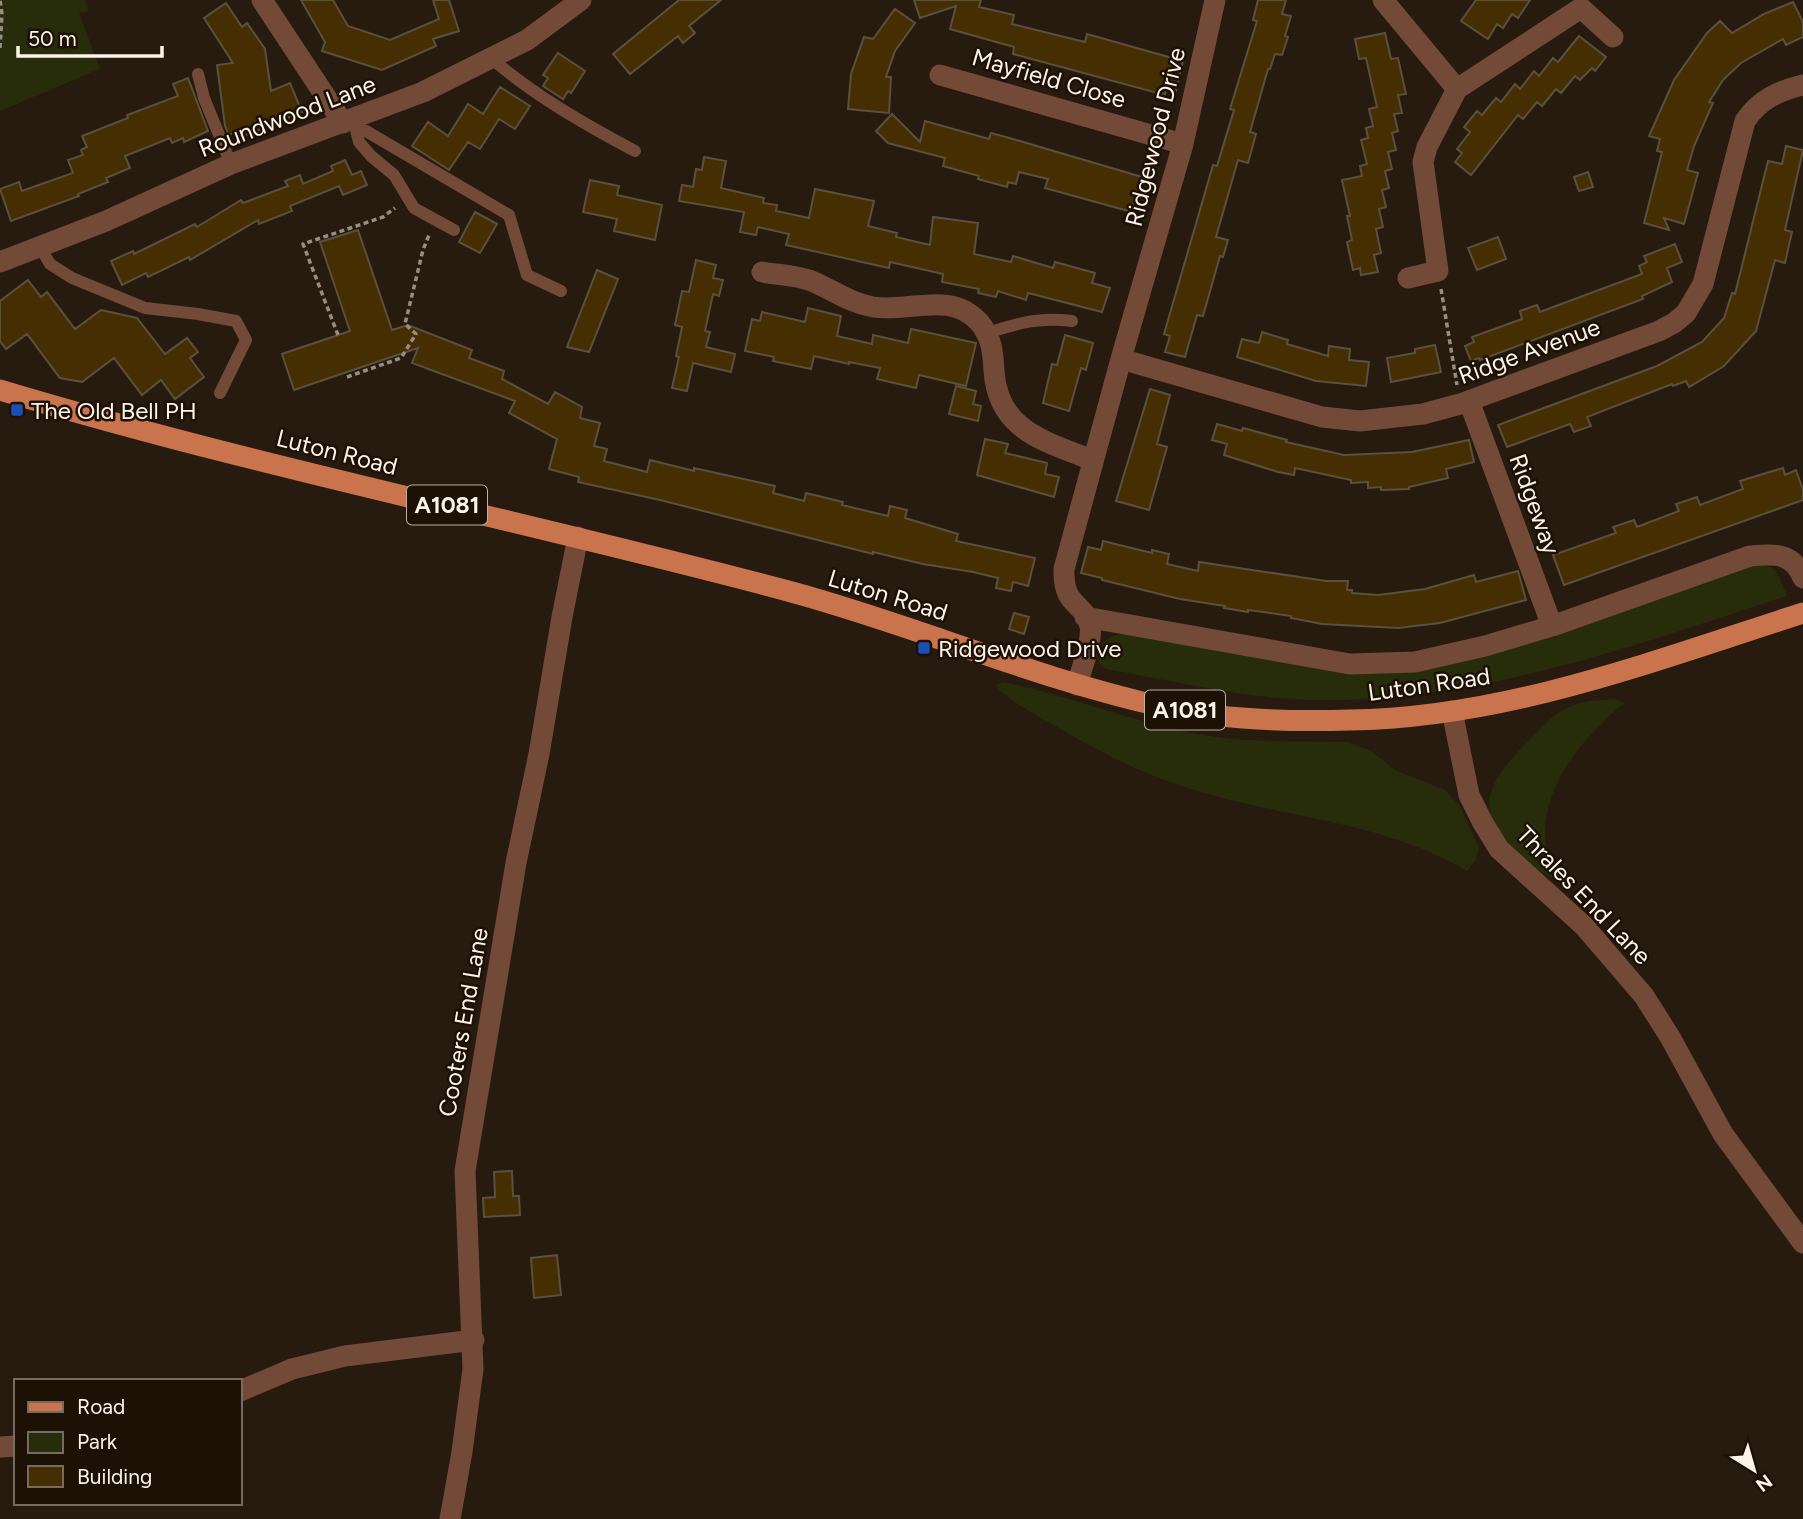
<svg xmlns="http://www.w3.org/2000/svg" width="1803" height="1519" font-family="Figtree,sans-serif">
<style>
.green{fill:#272d0b}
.building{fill:#452e01;stroke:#5a503f;stroke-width:2}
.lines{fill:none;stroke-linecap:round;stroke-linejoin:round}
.path{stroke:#988d84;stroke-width:3.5;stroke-dasharray:5 3.5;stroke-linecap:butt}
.service{stroke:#734938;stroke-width:12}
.minor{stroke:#734938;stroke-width:21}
.tertiary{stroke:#734938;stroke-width:21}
.primary{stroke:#ca744e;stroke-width:21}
.transit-dot{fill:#1a4fb4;stroke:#1d1106;stroke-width:2.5}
.labels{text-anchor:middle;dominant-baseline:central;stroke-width:5;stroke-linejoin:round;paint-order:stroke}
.shield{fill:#1d1106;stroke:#b9afa6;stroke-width:2}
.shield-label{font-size:23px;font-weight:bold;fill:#fcf3eb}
.street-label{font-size:24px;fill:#fcf3eb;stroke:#1d1106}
.poi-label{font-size:24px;fill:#fcf3eb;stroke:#1d1106;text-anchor:start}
</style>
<rect width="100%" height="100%" fill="#271a0e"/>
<path class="green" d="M0,0H86L88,12L79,13L100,69L0,111Z
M1751,562C1777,564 1778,574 1787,596C1633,646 1475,704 1311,700C1243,698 1174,681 1106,669L1100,664L1097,657C1100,640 1111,635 1127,633L1427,665Z
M1004,682C1071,696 1135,723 1203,735C1250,743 1300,741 1348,742L1371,751L1395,770L1445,790L1460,806L1479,849L1476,860L1467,871C1380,819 1276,818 1182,786C1141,773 1102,753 1066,732C1041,718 1014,705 995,685Z
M1616,699L1625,703C1575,741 1515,820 1562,882C1538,872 1532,867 1514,849C1472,810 1489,782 1524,745C1538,732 1551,715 1569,707C1583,700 1601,700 1616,699Z"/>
<path class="building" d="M301,0H333L348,26L390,40L439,19L433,0H449L459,31L433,39L436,46L382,70L322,51L325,42Z
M679,0H721L689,26L695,33L683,43L678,36L630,74L613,54Z
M914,0H981L979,7L1014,15L1012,24L1085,42L1087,34L1183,61L1176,91L1166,88L1165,95L1013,54L1014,47L950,29L956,6L920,18Z
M1258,0H1286L1282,14L1291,16L1285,36L1288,37L1282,55L1275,54L1270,69H1268L1250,132L1256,134L1248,163L1238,160L1216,237L1228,240L1223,257L1220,256L1203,316L1197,315L1185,357L1165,352L1170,336L1164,334L1213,165L1217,166L1234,110L1230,109L1257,21L1253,20Z
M1476,0H1530L1518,18L1512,14L1503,28L1497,24L1488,39L1461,21Z
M1793,2L1803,22V37L1786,45L1783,39L1741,63L1723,80L1709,102L1713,103L1694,146L1687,170L1698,173L1684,224L1664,218L1669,230L1644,223L1662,152L1657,151L1660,139L1649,136L1674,80L1707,33L1720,21L1732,33L1764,14Z
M226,3L242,27L247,23L265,49L271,91L290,83L302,112L237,139L234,133L229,135L225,126L217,65L233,63L204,18Z
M895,9L915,23L895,51L886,77H891L889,113L848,109L851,74L864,37L873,39Z
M1385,33L1391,59L1398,58L1406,94L1398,95L1402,113L1394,114L1398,131L1392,133L1396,150L1388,152L1392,169L1385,171L1389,188L1382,190L1386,207L1379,209L1383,227L1376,229L1381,253L1374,255L1378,272L1361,275L1360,268L1353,270L1347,242L1352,240L1347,216H1350L1342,180L1362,176L1360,166L1367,164L1361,140L1368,138L1366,128L1373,126L1369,109L1377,107L1366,58L1359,59L1355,39Z
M1579,36L1606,57L1595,71L1592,68L1580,80L1575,76L1561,93L1556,89L1542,106L1537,102L1523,119L1518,115L1471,175L1455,162L1462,153L1457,149L1470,132L1464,127L1477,111L1482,115L1496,98L1501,102L1515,84L1520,89L1534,71L1539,76L1553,58L1558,62Z
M558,53L585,71L571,93L568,91L563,99L543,86L548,78L543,75Z
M188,78L208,131L184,142L183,138L172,143L170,138L125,156L130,168L106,178L108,182L78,194L79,196L11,221L0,189L19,182L22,191L73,173L68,160L83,155L81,150L87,147L82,136L128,118L127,115L178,96L173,84Z
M500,87L530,106L515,129L499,119L480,149L468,142L449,170L412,146L428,122L448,136L468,104L483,114Z
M892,114L920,142L925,121L989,139L991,133L1013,139L1142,177L1132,212L1045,188L1048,179L1019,172L1016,184L1008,182L1007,187L978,179L979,176L943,166L945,158L888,143L876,131Z
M1786,146L1803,150L1785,230L1792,232L1785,263L1775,260L1756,331L1724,366L1689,387L1686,381L1673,386L1672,384L1587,417L1591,426L1574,432L1570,424L1507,447L1498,425L1657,366L1702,342L1724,318L1732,293L1735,294L1768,161L1782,164Z
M704,157L726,161L721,188L764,198L763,203L777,205L776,211L809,218L815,189L874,201L868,226L897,233L896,237L930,245L933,217L978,223L974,254L1011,262L1013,256L1053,268L1055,262L1095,273L1092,283L1110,288L1102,312L1028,293L1026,300L998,291L996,297L978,293L979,289L942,282L943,274L890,262L889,268L786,245L789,234L758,227L756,235L740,232L744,212L679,201L682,185L693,187L696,169L702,170Z
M345,160L352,175L361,171L367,185L343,195L339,186L290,206L292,211L259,224L258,220L190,260L189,257L148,277L146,273L122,285L111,261L133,251L134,254L195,224L197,227L241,200L243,203L288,186L285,181L300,175L303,184L333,171L331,166Z
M1588,172L1593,187L1579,191L1574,177Z
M590,180L619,186L617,195L662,205L655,240L614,231L617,219L583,212Z
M475,212L497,224L480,253L459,242Z
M358,230L392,330L408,325L472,350L469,358L504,371L502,379L548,404L555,392L582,407L580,418L600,423L594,446L607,449L604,461L647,472L650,460L694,471V468L775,486L773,493L804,501L806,493L843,502L842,505L888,516L890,506L907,510L905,518L958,534L956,541L1035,558L1028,586L1013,582L1011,591L996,588L998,578L973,572L923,564L873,552V554L660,500L578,482L579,477L549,469L557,439L509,413L515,401L412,363L418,348L294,390L282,354L350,331L320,242Z
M1498,237L1506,259L1477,270L1468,248Z
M1675,244L1682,262L1667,268L1672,282L1642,296L1643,299L1480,360L1479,358L1471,361L1465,346L1474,342L1472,337L1522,319L1520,311L1537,305L1540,312L1642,274L1639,266L1647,262L1644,256Z
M696,260L716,265L713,278L723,280L719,296L713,294L705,331L710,332L706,347L735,354L731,372L693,363L687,391L672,388L679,357L676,356L682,327L675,325L682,291L689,292Z
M597,270L618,279L589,352L567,347Z
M28,280L41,297L47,292L75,329L101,310L137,318L165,354L187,338L198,352L190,358L204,377L175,399L161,380L142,395L114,358L82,382L60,378L27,334L6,349L0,341V301Z
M808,308L841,316L837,336L872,344L873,335L908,343L911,329L976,343L966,386L919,375L916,388L877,379L880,368L849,362V364L814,356L811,369L773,361L774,357L745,351L752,319L760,321L762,312L805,322Z
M1262,332L1288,340L1287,344L1328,356L1329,346L1350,349L1349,360L1369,362L1366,386L1316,381L1237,357L1242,339L1259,343Z
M1065,335L1093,343L1086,370L1081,368L1069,411L1043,403L1052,364L1057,365Z
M1435,345L1441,372L1391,382L1387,358L1415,353V349Z
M956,386L976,391L973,404L981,406L978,421L949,414Z
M1150,389L1170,395L1157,444L1167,447L1149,510L1116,501Z
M1217,424L1242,431L1243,428L1287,440L1286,442L1344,455L1412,452L1469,440L1474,462L1446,469L1448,478L1409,487V489L1381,490V487L1368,488V482L1351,483V480L1295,468L1294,475L1278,472L1224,455L1227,444L1212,440Z
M985,439L1008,444L1005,453L1047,463L1045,474L1059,477L1054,497L977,475Z
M1783,468L1785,475L1796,470L1803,490V500L1564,585L1553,555L1616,533L1613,527L1634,520L1637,527L1679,511L1676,504L1697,497L1700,505L1743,489L1740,481Z
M1103,541L1152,553V550L1169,554L1167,564L1198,571L1199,562L1326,581H1348L1347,590H1352V593L1378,595L1425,589L1474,575L1476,582L1518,571L1526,600L1440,623L1398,628L1322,624L1291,618V616L1248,610V612L1224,608L1225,606L1180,599L1102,580V578L1081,573L1088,547L1101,550Z
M1014,613L1029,617L1024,634L1009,629Z
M512,1171L513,1196H519L520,1215L484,1217L483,1198L495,1197L494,1172Z
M557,1255L561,1295L534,1298L531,1258Z"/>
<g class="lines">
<path class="path" d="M0,48L2,14L0,0
M1441,289L1457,385
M338,335L303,244L383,217L395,208
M347,377L401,358L416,334L405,324L423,250L429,235"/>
<path class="service" d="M492,59C535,96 586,125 635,151
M198,74L204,98L231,164
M351,119L356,130L366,131L509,215L527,275L561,291
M356,130L359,142L371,156L394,175L414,208L454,230
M40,247L50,264L72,278L145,308L198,314L236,321L246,340L220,393
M987,333C1020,323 1037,317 1072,321"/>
<path class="minor" d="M262,0L343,123
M1383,0L1457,89
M940,75L1183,144
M0,262L106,221L231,164L423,92L527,40L581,0
M762,272C779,275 799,275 814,282C834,291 851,303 873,307C909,313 950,290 979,322C992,337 993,353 994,371C998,431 1045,441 1092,460
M1408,278L1438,271L1423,162L1427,147L1457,89L1581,8L1613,37
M1121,359L1322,417L1360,421L1423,414L1460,404L1659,331L1674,323L1686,313L1703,284L1745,121C1760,99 1778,91 1803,85
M1469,401L1552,626
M1085,617L1350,664L1415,662L1485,646L1552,626L1750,556C1774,554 1793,552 1803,578
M1077,685C1081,670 1093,640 1090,626C1083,600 1063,608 1064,569L1121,359L1183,144L1215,0
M240,1391L292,1369L345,1356L474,1340
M0,1447L16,1446
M450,1519L462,1452L473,1369L465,1171L516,863L539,754L562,617L578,537"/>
<path class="tertiary" d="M1452,711L1469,795L1483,823L1499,849L1584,926L1644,996L1670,1037L1723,1134L1803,1243"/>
<path class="primary" d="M0,390C260,468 526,521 788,591C915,625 1036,679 1164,707C1224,720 1288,722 1350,720C1506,718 1656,660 1803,613"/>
</g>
<g class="transit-dot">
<rect x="10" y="403" width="14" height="14" rx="3.5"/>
<rect x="917" y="641" width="14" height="14" rx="3.5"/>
</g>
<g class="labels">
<g class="shield">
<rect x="407" y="485.5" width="80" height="39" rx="5"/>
<rect x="1145" y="690.5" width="80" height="39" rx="5"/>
</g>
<g class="shield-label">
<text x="447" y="505">A1081</text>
<text x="1185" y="710">A1081</text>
</g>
<g class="street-label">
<text transform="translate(1049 78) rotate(16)">Mayfield Close</text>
<text transform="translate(287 116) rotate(-21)">Roundwood Lane</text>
<text transform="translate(1155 137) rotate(-76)">Ridgewood Drive</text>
<text transform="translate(1529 351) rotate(-20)">Ridge Avenue</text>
<text transform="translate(337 452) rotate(14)">Luton Road</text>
<text transform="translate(1535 504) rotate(70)">Ridgeway</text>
<text transform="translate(888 595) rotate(17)">Luton Road</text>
<text transform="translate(1429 684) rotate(-8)">Luton Road</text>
<text transform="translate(1584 895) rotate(46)">Thrales End Lane</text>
<text transform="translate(463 1022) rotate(-80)">Cooters End Lane</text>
</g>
<g class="poi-label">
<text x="31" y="410">The Old Bell PH</text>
<text x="938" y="648">Ridgewood Drive</text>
</g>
</g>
<rect x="14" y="1379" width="228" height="126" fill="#1d1106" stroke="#766b62" stroke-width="2"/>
<rect x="28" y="1402" width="35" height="10" fill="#ca744e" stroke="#766b62" stroke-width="2"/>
<text x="77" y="1414" font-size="21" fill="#fcf3eb">Road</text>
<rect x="28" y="1432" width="35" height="21" fill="#272d0b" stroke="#766b62" stroke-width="2"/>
<text x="77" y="1449" font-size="21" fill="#fcf3eb">Park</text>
<rect x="28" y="1466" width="35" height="21" fill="#452e01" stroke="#766b62" stroke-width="2"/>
<text x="77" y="1484" font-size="21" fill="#fcf3eb">Building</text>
<g transform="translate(1754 1470) rotate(143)" stroke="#1d1106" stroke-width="5" paint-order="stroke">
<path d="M0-5L12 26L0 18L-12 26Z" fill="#fcf3eb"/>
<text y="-10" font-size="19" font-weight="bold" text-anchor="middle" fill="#fcf3eb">N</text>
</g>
<path d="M18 46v10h144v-10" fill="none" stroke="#fcf3eb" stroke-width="3.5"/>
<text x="28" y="46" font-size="21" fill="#fcf3eb" stroke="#1d1106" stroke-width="5" paint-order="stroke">50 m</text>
</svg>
